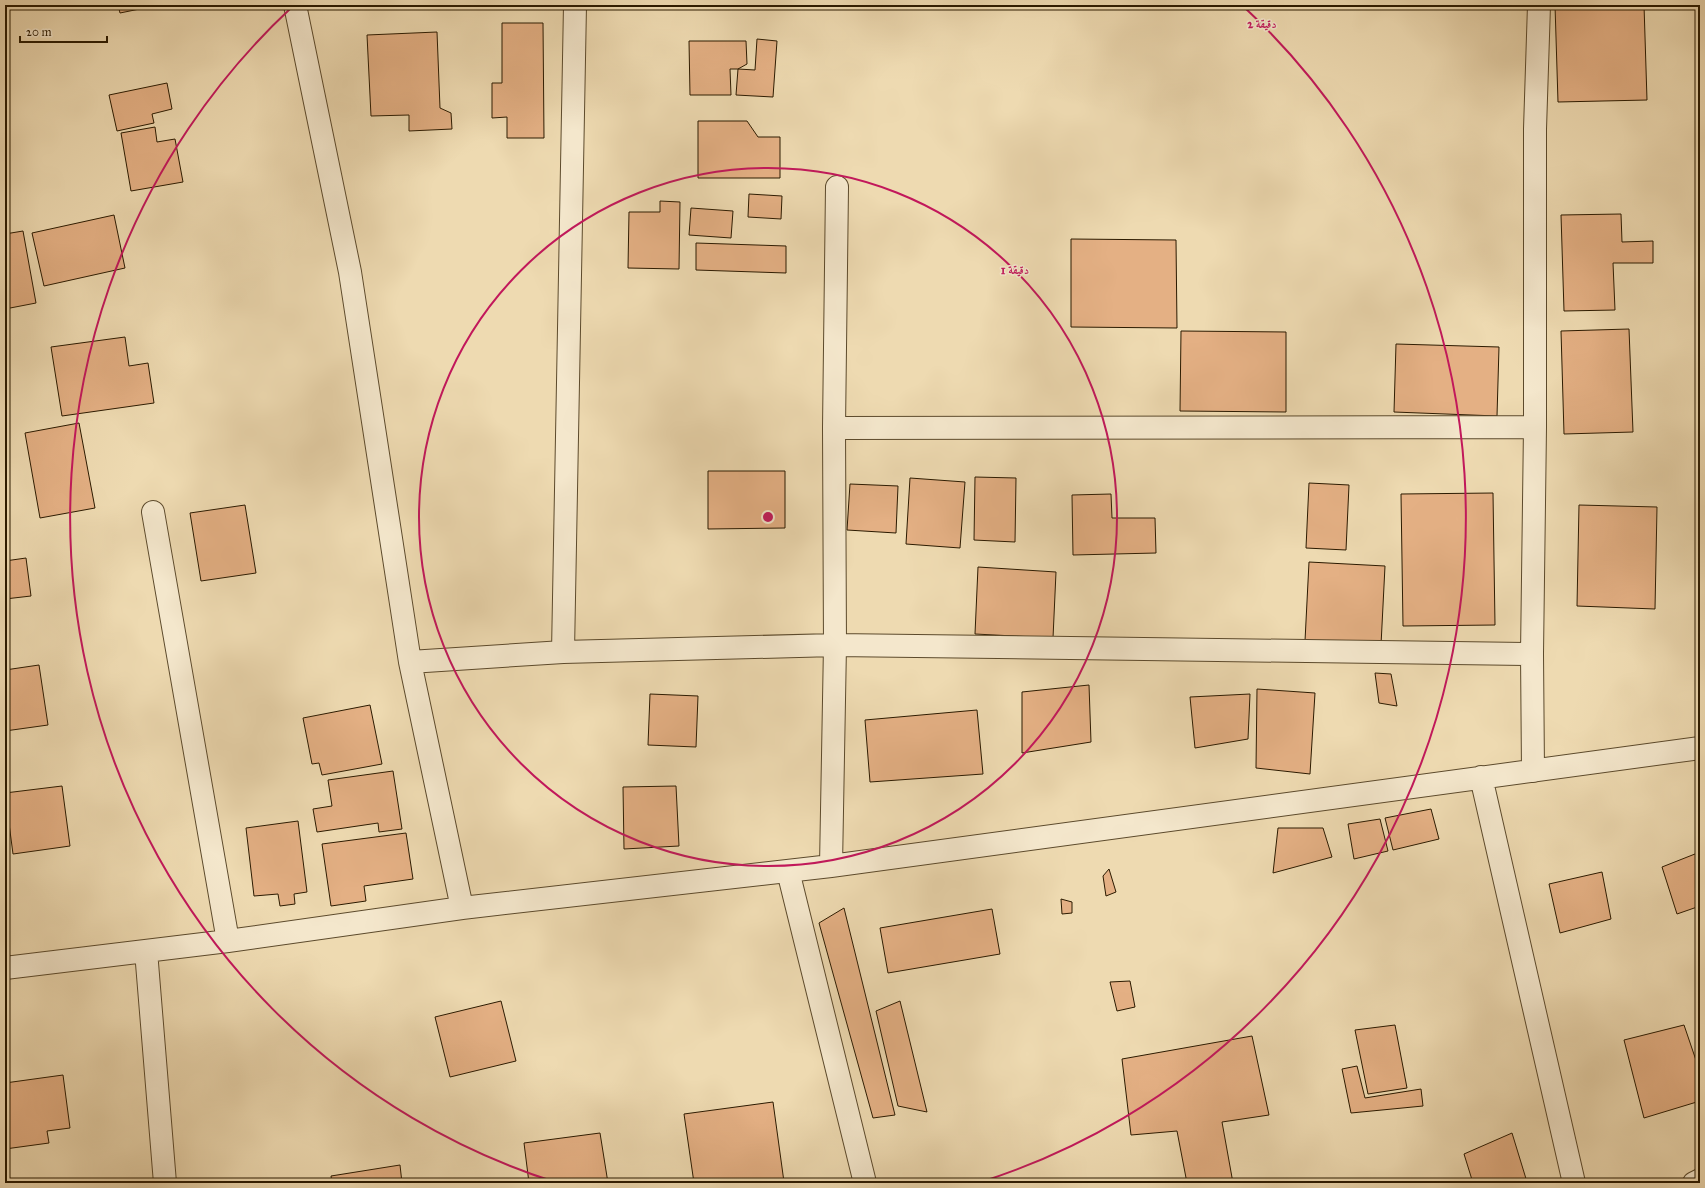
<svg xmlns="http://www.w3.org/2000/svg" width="1705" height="1188" font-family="'IM FELL Great Primer',Amiri,serif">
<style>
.building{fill:#e4b084;stroke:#2b1a00}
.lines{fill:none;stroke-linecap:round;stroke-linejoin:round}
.minor-casing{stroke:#5c4a2c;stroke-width:24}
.minor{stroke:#f4e7cc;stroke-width:22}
.ring{fill:none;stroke:#c2185b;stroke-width:2}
.centre{fill:#c2185b;stroke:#f4e7cc;stroke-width:2}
.ring-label{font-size:12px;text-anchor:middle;font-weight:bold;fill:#c2185b;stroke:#f4e7cc;stroke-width:3;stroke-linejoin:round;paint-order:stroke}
</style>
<rect width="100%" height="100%" fill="#eedab1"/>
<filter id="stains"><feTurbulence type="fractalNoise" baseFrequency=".005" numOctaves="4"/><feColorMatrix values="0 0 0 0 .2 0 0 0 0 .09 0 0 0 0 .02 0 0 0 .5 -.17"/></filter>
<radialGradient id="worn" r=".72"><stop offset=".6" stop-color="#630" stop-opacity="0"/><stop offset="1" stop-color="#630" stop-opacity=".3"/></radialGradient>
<path class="building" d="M118,5H159L120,13Z
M1555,5H1644L1647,100L1558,102Z
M502,23H543L544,138H507V117L492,118V83H502Z
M437,32L440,108L451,113L452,129L409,131V115L371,116L367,35Z
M757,39L777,41L773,97L736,95L738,69L755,70Z
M689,41H746L747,64L738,69H730L731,95H690Z
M167,83L172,109L152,114L154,123L117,131L109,95Z
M698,121H747L758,137H780V178H698Z
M155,127L157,142L175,139L183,182L131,191L121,133Z
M749,194L782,196L781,219L748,217Z
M660,201L680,202L679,269L628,268L629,212H660Z
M691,208L733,211L731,238L689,235Z
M1621,214L1622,242L1653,241V263H1613L1615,310L1564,311L1561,215Z
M114,215L125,268L44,286L32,233Z
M23,231L36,303L5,309V234Z
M1071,239L1176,240L1177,328L1071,327Z
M696,243L786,246V273L696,270Z
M1629,329L1633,432L1564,434L1561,331Z
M1181,331L1286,332V412L1180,411Z
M125,337L129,366L148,363L154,403L62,416L51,347Z
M1396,344L1499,347L1497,416L1394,412Z
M79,423L95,508L40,518L25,433Z
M708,471H785V528L708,529Z
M975,477L1016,478L1015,542L974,540Z
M910,478L965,482L960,548L906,544Z
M1309,483L1349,485L1346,550L1306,548Z
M850,484L898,486L896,533L847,530Z
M1493,493L1495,625L1403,626L1401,494Z
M1111,494L1112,518H1155L1156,553L1073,555L1072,495Z
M245,505L256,573L201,581L190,513Z
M1579,505L1657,507L1655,609L1577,606Z
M26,558L31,596L5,599V561Z
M1309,562L1385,566L1381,645L1305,641Z
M978,567L1056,572L1053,638L975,634Z
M39,665L48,725L5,731V670Z
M1375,673L1391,674L1397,706L1379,703Z
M1089,685L1091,742L1022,753V692Z
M1257,689L1315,693L1310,774L1256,768Z
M650,694L698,696L696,747L648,745Z
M1250,694L1248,739L1195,748L1190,697Z
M370,705L382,764L322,775L319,763L312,764L303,718Z
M977,710L983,774L870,782L865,720Z
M393,771L402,829L379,832L378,823L317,832L313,809L332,806L328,780Z
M62,786L70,846L13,854L5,793Z
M676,786L679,846L624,849L623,787Z
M1696,801H1700V811Z
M1431,809L1439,839L1393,850L1385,818Z
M1380,819L1388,851L1354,859L1348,824Z
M298,821L307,892L294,894L295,904L280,906L278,894L254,896L246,828Z
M1278,828H1323L1332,857L1273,873Z
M406,833L413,879L364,886L366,901L331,906L322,844Z
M1700,852V906L1677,914L1662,867Z
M1109,869L1116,892L1106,896L1103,876Z
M1602,872L1611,919L1560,933L1549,884Z
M1061,899L1072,902V913L1062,914Z
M844,908L895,1115L873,1118L819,923Z
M992,909L1000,954L888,973L880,928Z
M1130,981L1135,1007L1117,1011L1110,982Z
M501,1001L516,1061L450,1077L435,1017Z
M900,1001L927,1112L898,1106L876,1011Z
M1395,1025L1407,1088L1368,1094L1355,1030Z
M1684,1025L1700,1072V1101L1644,1118L1624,1040Z
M1252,1036L1269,1115L1222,1122L1233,1183H1187L1177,1131L1131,1135L1122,1059Z
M1357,1066L1365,1098L1421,1089L1423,1106L1351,1113L1342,1069Z
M63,1075L70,1128L47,1131L49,1143L5,1149V1083Z
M773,1102L784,1182L694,1183L684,1114Z
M600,1133L608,1183H529L524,1143Z
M1512,1133L1527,1182L1523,1183H1473L1464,1154Z
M400,1165L402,1183H332L331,1176Z"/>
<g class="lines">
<defs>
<path id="minor" d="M295,5L350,272L410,662L462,908
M834,428L1535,427
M153,512L228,941
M563,652L575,5
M410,662L563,652L835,645L1532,654
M1533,771L1532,654L1535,427V129L1539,5
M1481,777L1574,1183
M831,866L835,645L834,428L837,187
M788,871L865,1183
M146,951L165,1183
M5,968L228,941L462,908L831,866L1700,748
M1694,1183L1700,1180"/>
</defs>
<use href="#minor" class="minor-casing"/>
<use href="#minor" class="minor"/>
</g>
<g class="ring">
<circle cx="768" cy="517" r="349"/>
<path d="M558 1183A698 698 0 0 1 292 7M1244 7A698 698 0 0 1 978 1183"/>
</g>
<circle cx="768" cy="517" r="6" class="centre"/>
<g class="ring-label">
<text x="1262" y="28">2 دقيقة</text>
<text x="1015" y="274">1 دقيقة</text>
</g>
<rect width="1705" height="1188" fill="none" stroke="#eedab1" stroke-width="20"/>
<rect x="6" y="6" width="1693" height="1176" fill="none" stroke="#2b1a00" stroke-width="2"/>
<rect x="10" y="10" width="1685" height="1168" fill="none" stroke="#2b1a00"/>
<path d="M20 36v6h87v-6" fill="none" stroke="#2b1a00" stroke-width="2"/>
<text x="26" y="36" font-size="12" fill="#2b1a00" stroke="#f4e7cc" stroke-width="3" paint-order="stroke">20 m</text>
<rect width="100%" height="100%" filter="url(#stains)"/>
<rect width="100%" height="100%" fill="url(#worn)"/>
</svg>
